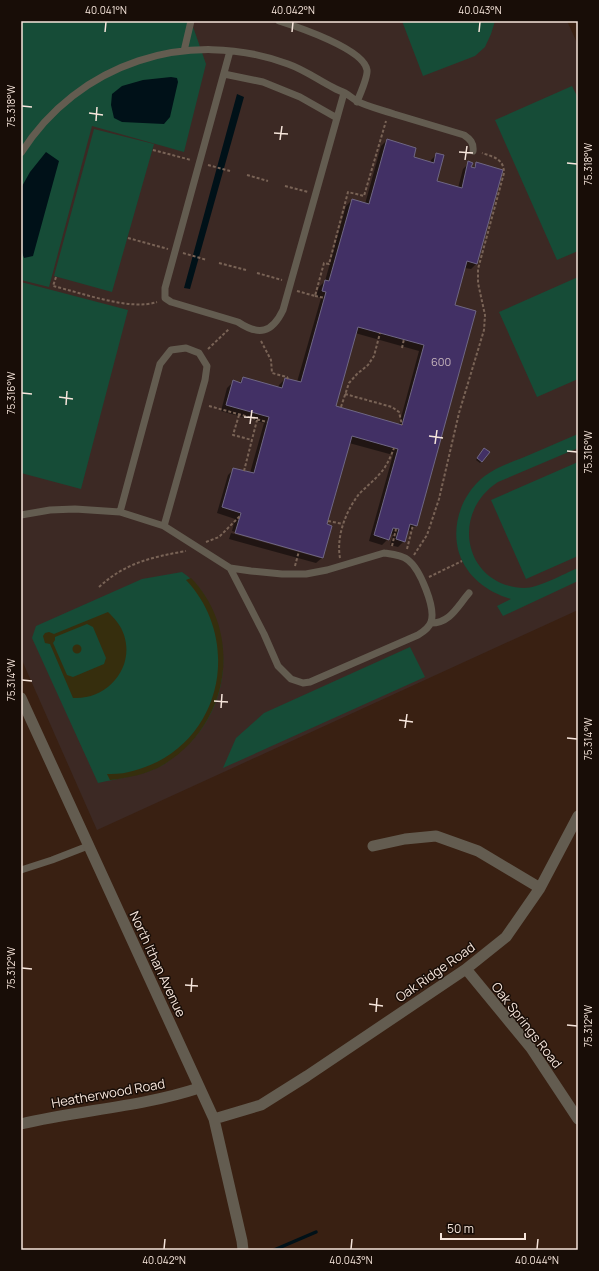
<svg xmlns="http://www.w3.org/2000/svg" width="599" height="1271" font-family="Manrope,sans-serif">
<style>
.education{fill:#3c2924}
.green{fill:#164c37}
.sand{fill:#362e0d;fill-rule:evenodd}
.water{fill:#001118}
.shadow{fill:#0007;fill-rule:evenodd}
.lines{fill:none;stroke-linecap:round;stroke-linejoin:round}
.stream{stroke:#001118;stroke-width:3.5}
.building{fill:#423065;stroke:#6f6784;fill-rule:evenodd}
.path{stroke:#796356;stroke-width:2;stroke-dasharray:3 2;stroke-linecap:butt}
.service{stroke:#635c50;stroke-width:7}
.minor{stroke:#635c50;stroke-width:11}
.ticks{fill:none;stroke:#f6e5db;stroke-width:1.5}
.labels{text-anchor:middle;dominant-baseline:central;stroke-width:3;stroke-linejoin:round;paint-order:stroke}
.number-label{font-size:11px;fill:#c9b8be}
.street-label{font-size:13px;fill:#f6e5db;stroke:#180d07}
.neatline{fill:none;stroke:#f6e5db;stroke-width:1.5}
.ticks-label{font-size:10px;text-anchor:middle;fill:#f6e5db}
</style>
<rect width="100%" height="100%" fill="#392012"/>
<path class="education" d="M21,21H567L578,45V610L97,830L21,658Z"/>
<path class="green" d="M21,21H191L206,64L184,152L92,126L49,287L21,280Z
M402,21H495L491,34L485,47L475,56L423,76Z
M572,86L578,98V251L557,260L495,120Z
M94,129L154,144L112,292L54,276Z
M578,277V379L537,397L499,312Z
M21,282L128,310L81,489L21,473Z
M578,434V448L498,482C449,514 465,586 524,588C539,588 563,574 578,568V581L503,616L497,606L511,599C487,592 467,577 459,553C451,526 461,497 481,479C492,469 509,463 522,458C541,450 559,442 578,434Z
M578,462V556L526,579L491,500Z
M182,572C197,582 206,595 213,612C235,662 221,721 177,754C172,758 168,762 163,765C143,776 119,778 98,783L32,638L36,626L142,579Z
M410,647L425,677L223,768L236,738L264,713Z"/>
<path class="sand" d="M191,578C245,634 229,726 163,765C148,774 127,778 110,780L107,774C125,775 141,769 157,762C226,727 238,635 186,580Z
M108,612C114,618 121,625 124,635C135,668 107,700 73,698L50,644L45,643L43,636L45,633L49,632L54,634ZM87,624L93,627L106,658L104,664L73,677L67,675L53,643L55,640V637Z
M72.5 649a4.5 4.5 0 1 1 9 0a4.5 4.5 0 1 1-9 0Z"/>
<path class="water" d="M171,77L177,78L178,82L170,117L164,124L122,122L114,118L111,105L112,94L122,86L143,80Z
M237,94L244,97L190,289L184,288Z
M46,152L59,161L33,256L24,258L21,250V188L30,172Z"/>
<path class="shadow" d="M387,140L413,158L430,163L431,160L437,154L436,182L458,188L463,169L469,163L470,168H472L477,164V263L471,269L464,268L454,306L416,525L410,531L407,530L404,541L398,547L390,545L393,535L390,534L388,539L382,545L369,541L393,455L349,443L326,525L323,557L316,563L229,539L231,533L320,558V556L232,531L235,519L217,513L228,475L234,469L250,473L264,423L221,411L227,388L233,382L239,383L243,378L278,388L279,385L285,379L297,382L321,298L316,296L319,287L325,281L346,206L352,200L365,204L381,146ZM355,333L419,351L399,425L335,407Z
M483,451L482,461L480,463L476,460Z"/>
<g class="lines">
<path class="stream" d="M274,1250L316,1232"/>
</g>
<path class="building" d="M387,139L416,148L414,157L434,163L436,153L444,155L437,181L462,188L468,161L473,163L471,167L475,168L476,162L503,170L477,264L467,261L455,305L476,311L417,526L410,524L405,542L396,539L399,529L393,528L389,540L374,535L398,449L352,436L327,524L332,526L323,558L235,533L241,513L222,507L233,468L254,473L269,417L226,405L233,380L241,383L243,377L282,388L285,378L301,382L326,292L322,291L325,280L329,281L352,199L369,204ZM358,327L424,345L402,425L336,406Z
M484,448L490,452L482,462L477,458Z"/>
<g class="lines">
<path class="path" d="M153,150L191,160
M208,165L230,171
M247,175L268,181
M285,186L308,192
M128,238L168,249
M183,253L207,260
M219,263L246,270
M257,273L282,280
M56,277L53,286C82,293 130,311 157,302
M297,291L315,296L324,263L329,264L348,192L364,196L386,121
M315,296L325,298
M261,341L271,360L272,373L287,377L288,379
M402,348L404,339
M208,349L229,329
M345,394L392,407L399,412L402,425
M209,406L267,422
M341,407L349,383L357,374L368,365L374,356L380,333
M239,415L233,435L252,440
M244,471L257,420
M328,521L343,524
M206,542L219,537L240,516
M392,546L396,529
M407,549L413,525
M414,555L427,535L439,499L459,413L484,330L485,315L478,283V269L504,173C504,159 494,157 482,153
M340,558C336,536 346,511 359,494C367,486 376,479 383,470C388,463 391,456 394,448
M295,566L299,551
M429,577L462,561
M99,587C125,563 152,557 186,551"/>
<path class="service" d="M279,21C298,27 364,49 367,70C368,77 360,94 357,102
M184,51L191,21
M230,51L165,288V298L171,302L238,322C259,336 272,333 283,310L344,93
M224,74L263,82L300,97L337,118
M21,153C78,63 188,27 288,64C305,70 318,80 334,88C337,90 341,91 345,93C349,95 353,99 357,101C368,107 383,110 394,114C418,121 441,128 464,135C470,139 474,143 473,151
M21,515L50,510L75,509L120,512L164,526L205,380L207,366L199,353L186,348L171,350L160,364L120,512
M164,526L230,568L251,571L282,574H306L327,570L384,553C391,554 402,555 408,560C420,569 436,608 431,622C429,628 423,632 418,635L310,682L303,683L291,679L278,666L264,634L230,568
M431,623C450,623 457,607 469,593
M21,870L52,860L88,846"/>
<path class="minor" d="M21,698L214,1119L242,1241L243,1250
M373,846L405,839L436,836L478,851L540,888
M466,969L531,1048L578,1119
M214,1119L261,1105L307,1076L466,969L506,937L540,888L578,816
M21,1124C80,1110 141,1107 199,1088"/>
</g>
<path class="ticks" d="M105,32L106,22M292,32L293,22M479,32L480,22M22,106L32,107M89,113L103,115M96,121L97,107M274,133L288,134M280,140L282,126M459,152L473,153M465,160L467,146M567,163L577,164M22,393L32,394M59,397L73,399M66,405L67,391M244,417L258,418M250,424L252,410M429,436L443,438M435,444L437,430M567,451L577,452M22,680L32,681M214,701L228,702M221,708L222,694M399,720L413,722M405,728L407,714M567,738L577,739M22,968L32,969M185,985L198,986M191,992L192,978M369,1004L383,1006M376,1012L377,998M567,1025L577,1026M164,1249L165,1239M351,1249L352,1239M537,1249L538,1239"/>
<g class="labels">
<g class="number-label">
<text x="441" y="361">600</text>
</g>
<g class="street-label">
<text transform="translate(158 964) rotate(65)">North Ithan Avenue</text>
<text transform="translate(435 972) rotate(-35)">Oak Ridge Road</text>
<text transform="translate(527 1025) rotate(52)">Oak Springs Road</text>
<text transform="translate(108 1093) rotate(-10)">Heatherwood Road</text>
</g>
</g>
<rect width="599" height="1271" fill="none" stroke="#180d07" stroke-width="44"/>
<path d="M441 1233v6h84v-6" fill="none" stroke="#f6e5db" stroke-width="2"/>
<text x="447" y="1233" font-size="12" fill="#f6e5db" stroke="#180d07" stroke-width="3" paint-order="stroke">50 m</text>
<rect x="22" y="22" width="555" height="1227" class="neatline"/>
<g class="ticks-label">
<text x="106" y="14">40.041°N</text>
<text x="293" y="14">40.042°N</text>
<text x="480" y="14">40.043°N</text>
<text transform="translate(11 106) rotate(-90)" y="4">75.318°W</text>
<text transform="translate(588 164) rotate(-90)" y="4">75.318°W</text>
<text transform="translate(11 393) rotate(-90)" y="4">75.316°W</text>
<text transform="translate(588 452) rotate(-90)" y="4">75.316°W</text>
<text transform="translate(11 680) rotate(-90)" y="4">75.314°W</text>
<text transform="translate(588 739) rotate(-90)" y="4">75.314°W</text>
<text transform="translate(11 968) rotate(-90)" y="4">75.312°W</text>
<text transform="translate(588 1026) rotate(-90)" y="4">75.312°W</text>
<text x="164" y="1264">40.042°N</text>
<text x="351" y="1264">40.043°N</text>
<text x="537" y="1264">40.044°N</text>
</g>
</svg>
